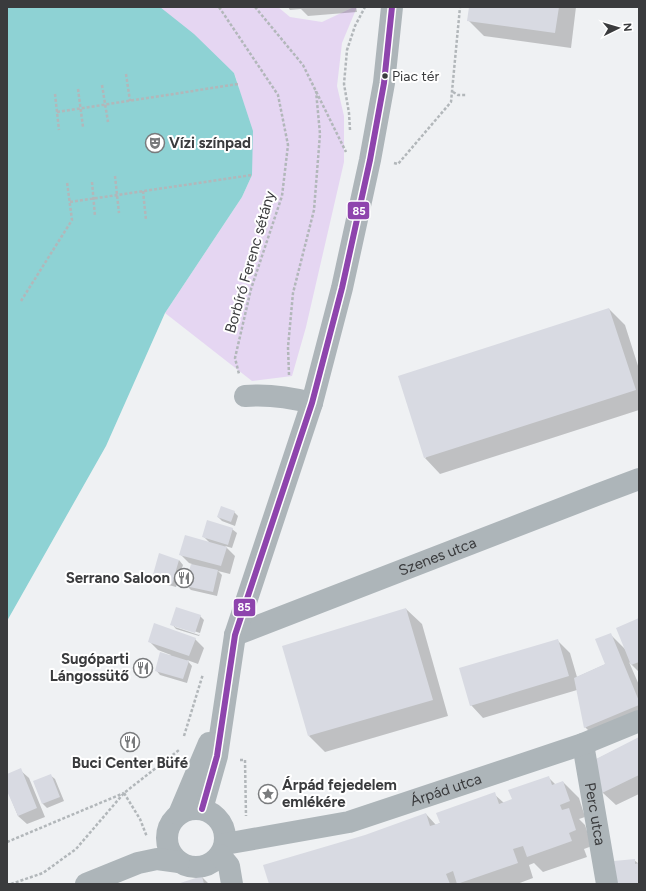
<svg xmlns="http://www.w3.org/2000/svg" width="646" height="891" font-family="Figtree,sans-serif">
<style>
.green{fill:#e5d6f2}
.water{fill:#8ed2d4}
.shadow{fill:#0003}
.building{fill:#d8dae2}
.lines{fill:none;stroke-linecap:round;stroke-linejoin:round}
.path{stroke:#b2b7ba;stroke-width:2.5;stroke-dasharray:3 2;stroke-linecap:butt}
.minor{stroke:#adb5b9;stroke-width:22}
.bus-1-casing{stroke:#fff;stroke-width:9}
.bus-1{stroke:#8e44ad;stroke-width:6}
.bus-dot{fill:#3a3b3d;stroke:#fff;stroke-width:1.5}
.labels{text-anchor:middle;dominant-baseline:central;stroke-width:4;stroke-linejoin:round;paint-order:stroke}
.bus-label{font-size:14px;fill:#3a3b3d;stroke:#fff;text-anchor:start}
.poi-label{font-size:15px;font-weight:bold;fill:#3a3b3d;stroke:#fff;text-anchor:start}
.street-label{font-size:15px;fill:#3a3b3d;stroke:#fff}
.line-badge{stroke:#fff;stroke-width:1.5}
.badge-label{font-size:11px;text-anchor:middle;font-weight:bold;fill:#fff}
</style>
<rect width="100%" height="100%" fill="#eff1f3"/>
<path class="green" d="M160,7H278L290,17L322,22L354,7H357L342,43L337,86L344,116V162L306,327L292,376L252,381L165,313L242,197L252,175L238,84L234,73Z"/>
<path class="water" d="M7,7H160L194,34L234,73L253,131L252,175L242,197L165,313L106,446L7,621Z"/>
<path class="shadow" d="M288,7H356L357,12L308,16L301,9L290,10Z
M470,7H576L571,48L484,36L468,20Z
M609,309L625,325L639,369V410L440,474L425,458Z
M234,512L238,516L235,526L222,521L218,517Z
M232,529L237,533L232,548L225,546L235,556L230,574L218,571L222,575L217,596L191,590L187,586L192,564L189,563L181,555L210,543L203,536Z
M179,560L183,565L176,587L157,582L153,578Z
M406,609L422,624L448,716L325,752L309,736Z
M200,616L204,620L200,633L175,625V627L199,635L200,634L199,636L176,629L172,624Z
M639,619V672L629,662L639,685V722L597,739L585,727L577,690L483,718L471,705L557,640L570,653L577,677L606,664L610,634L625,649Z
M195,639L204,648L198,664L187,660L192,666L187,683L160,675L156,670L171,655L158,650L149,641Z
M639,738V794L616,805L603,793L597,759Z
M20,770L29,778L45,817L27,824L18,816L7,789V775Z
M50,775L55,779L64,801L47,808L43,804L34,782Z
M548,777L556,785L563,782L579,798L585,817L579,819L585,825L592,846L584,849L587,857L543,872L534,863L529,865L533,878L517,884H270L365,836L426,814L436,825L494,794L504,803L513,800Z
M634,860L639,864V884H618Z
M202,877L209,884H180Z"/>
<path class="building" d="M469,7H559L555,33L467,21Z
M609,308L636,390L424,458L398,376Z
M221,506L235,511L231,522L217,517Z
M207,520L233,528L228,545L202,537Z
M185,535L227,547L221,566L179,555Z
M159,553L179,560L172,584L152,578Z
M191,564L218,570L213,592L185,586Z
M176,607L201,615L195,633L170,625Z
M406,608L433,700L308,736L282,646Z
M639,618V662L631,665L616,628Z
M154,623L196,638L189,656L148,642Z
M611,633L639,701V705L584,728L574,678L605,664L595,639Z
M558,639L569,676L470,706L459,668Z
M160,652L189,661L183,679L155,671Z
M639,737V775L602,793L596,759Z
M21,768L37,808L18,816L7,791V774Z
M51,774L60,797L42,804L33,781Z
M549,776L552,785L563,781L570,801L560,805L562,810L569,808L576,830L569,833L572,841L527,857L523,846L513,849L518,863L457,884L453,871L446,874L450,884H383L382,883L379,884H269L263,865L365,835L426,813L430,826L440,823L436,813L495,792L499,804L512,799L508,790Z
M635,859V864L639,863L638,884H617L614,861Z
M202,876L204,884H177Z"/>
<g class="lines">
<path class="path" d="M219,7L278,95L288,145L282,196L251,289L235,358L239,374
M255,7L303,65L346,152
M126,74L130,101
M102,85L108,122
M78,89L83,127
M453,92L458,95H467
M55,94L59,130
M57,112L238,84
M350,130L349,113L344,84L347,50L355,26L365,7
M394,163L398,164L451,102L460,7
M115,176L119,213
M92,182L95,216
M143,191L146,220
M70,202L252,175
M21,301L72,220L67,182
M289,375L288,347L293,293L314,210L320,134L316,91
M184,736L203,674
M240,760H245L246,816
M124,793L140,819L147,837
M7,842L124,793
M11,884L43,873L76,849L124,793L179,750"/>
<g class="minor">
<path d="M245,396C269,394 289,397 312,403"/>
<path id="s1" d="M235,635L599,494L639,479"/>
<path id="s2" d="M583,744L607,884"/>
<path d="M202,809L217,756L235,635L312,403L342,288L370,160L384,83L392,7"/>
<circle cx="196" cy="838" r="29"/>
<path d="M179,814L209,743"/>
<path id="s3" d="M225,844L349,822L583,744L639,721"/>
<path d="M220,855L229,866L232,884"/>
<path d="M86,884L138,863L157,859L179,862"/>
</g>
<defs>
<path id="bus-1" d="M202,809L217,756L235,635L312,403L342,288L370,160L384,83L392,7"/>
</defs>
<use href="#bus-1" class="bus-1-casing"/>
<use href="#bus-1" class="bus-1"/>
</g>
<defs>
<symbol id="theatre-ring" viewBox="-11 -11 22 22"><circle r="9.5" fill="#fff" stroke="#797b7d" stroke-width="1.5"/><path d="M-5-5.5Q0-4 5-5.5V0Q5 5 0 6Q-5 5-5 0ZM-3.3-2.5H-1v1.5H-3.3ZM1-2.5H3.3v1.5H1ZM-2.8 1Q0 5.5 2.8 1Z" fill="#797b7d"/></symbol>
<symbol id="restaurant-ring" viewBox="-11 -11 22 22"><circle r="9.5" fill="#fff" stroke="#797b7d" stroke-width="1.5"/><path d="M-5-6h1v4h1v-4h1v4h1v-4h1v5L-1.5 .5V6h-2V.5L-5-1ZM5-6V6H3V1.5H1.5Q1.5-4 5-6Z" fill="#797b7d"/></symbol>
<symbol id="sight-ring" viewBox="-11 -11 22 22"><circle r="9.5" fill="#fff" stroke="#797b7d" stroke-width="1.5"/><path d="M0-6L1.8-2.2L6-1.7L2.9 1.2L3.7 5.4L0 3.3L-3.7 5.4L-2.9 1.2L-6-1.7L-1.8-2.2Z" fill="#797b7d"/></symbol>
</defs>
<g fill-rule="evenodd">
<use href="#theatre-ring" x="144" y="132" width="22" height="22"/>
<use href="#restaurant-ring" x="173" y="567" width="22" height="22"/>
<use href="#restaurant-ring" x="132" y="657" width="22" height="22"/>
<use href="#restaurant-ring" x="119" y="731" width="22" height="22"/>
<use href="#sight-ring" x="257" y="783" width="22" height="22"/>
</g>
<circle class="bus-dot" cx="385" cy="76" r="3.5"/>
<g class="labels">
<g class="bus-label">
<text x="392" y="76">Piac tér</text>
</g>
<g class="poi-label">
<text x="169" y="143">Vízi színpad</text>
<text x="170" y="578" text-anchor="end">Serrano Saloon</text>
<text x="129" y="659" text-anchor="end">Sugóparti<tspan x="129" dy="17">Lángossütő</tspan></text>
<text x="130" y="763" text-anchor="middle">Buci Center Büfé</text>
<text x="282" y="785">Árpád fejedelem<tspan x="282" dy="17">emlékére</tspan></text>
</g>
<g class="street-label">
<text transform="translate(250 262) rotate(-74)">Borbíró Ferenc sétány</text>
<text stroke="none"><textPath href="#s1" startOffset="217">Szenes utca</textPath></text>
<text stroke="none"><textPath href="#s3" startOffset="228">Árpád utca</textPath></text>
<text stroke="none"><textPath href="#s2" startOffset="71">Perc utca</textPath></text>
</g>
</g>
<g class="line-badge">
<rect x="347" y="201" width="23" height="19" rx="4" fill="#8e44ad"/>
<rect x="233" y="598" width="23" height="19" rx="4" fill="#8e44ad"/>
</g>
<g class="badge-label">
<text x="359" y="215">85</text>
<text x="244" y="611">85</text>
</g>
<rect width="646" height="891" fill="none" stroke="#3a3b3d" stroke-width="16"/>
<g transform="translate(618 28) rotate(85)" stroke="#ffffff" stroke-width="3" paint-order="stroke">
<path d="M0-3L7 15L0 10L-7 15Z" fill="#3a3b3d"/>
<text y="-6" font-size="11" font-weight="bold" text-anchor="middle" fill="#3a3b3d">N</text>
</g>
</svg>
